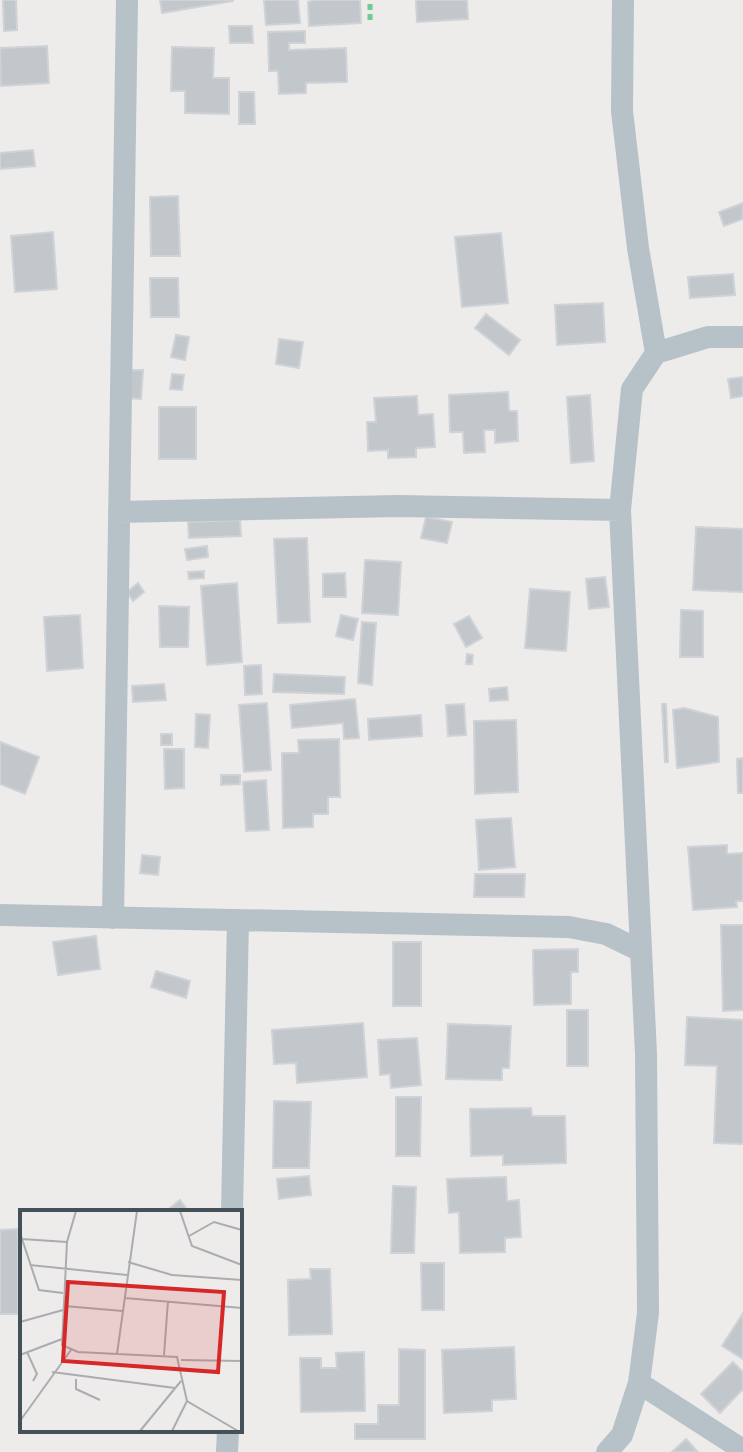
<svg xmlns="http://www.w3.org/2000/svg" width="743" height="1452" font-family="Figtree,sans-serif">
<style>
.building{fill:#c2c7cb;stroke:#cfd2d7;stroke-width:2}
.lines{fill:none;stroke-linecap:round;stroke-linejoin:round}
.path{stroke:#71ca93;stroke-width:5;stroke-dasharray:6 4;stroke-linecap:butt}
.street{stroke:#b6c2c8;stroke-width:22}
.inset-road{fill:none;stroke:#aaadb0;stroke-width:2}
.view{fill:#d62828;fill-opacity:0.15;stroke:#d62828;stroke-width:4}
.inset-edge{fill:none;stroke:#445158;stroke-width:4}
</style>
<rect width="100%" height="100%" fill="#eeebeb"/>
<path class="building" d="M3,0H16L17,30L4,31Z
M160,0H233V1L162,13Z
M264,0H298L300,23L266,25Z
M315,0H360L361,23L309,26L308,2Z
M416,0H467L468,19L417,22Z
M229,26H252L253,43H230Z
M305,31V43H289V50L346,48L347,82L306,83V93L279,94L278,71H269L268,32Z
M47,46L49,83L1,86L0,48Z
M172,47L214,48L213,78H229V114L185,113V91H171Z
M239,92H254L255,124H239Z
M33,150L35,166L0,169V153Z
M178,196L180,256H151L150,197Z
M743,203V219L724,226L719,212Z
M53,232L57,289L15,292L11,236Z
M501,233L508,303L462,307L455,237Z
M733,274L735,295L690,298L688,277Z
M150,278H178L179,317H151Z
M603,303L605,342L557,345L555,305Z
M486,314L520,340L509,355L475,328Z
M176,335L189,337L185,360L171,357Z
M279,339L303,342L299,368L276,364Z
M131,370H143L141,399L129,398Z
M172,374L184,375L182,390L170,389Z
M743,377V396L731,398L728,379Z
M508,392L509,411H517L518,441L495,443V430H484L485,452L464,453L463,432H450L449,395Z
M590,395L594,461L571,463L567,397Z
M417,396L418,415L433,414L435,447L416,448V457L388,458V450L368,451L367,422H376L374,398Z
M159,407H196V459H159Z
M426,517L452,522L447,543L421,538Z
M240,520L241,536L189,538L188,522Z
M696,527L743,529V592L693,590Z
M307,538L310,622L278,623L274,539Z
M207,546L208,557L187,560L185,549Z
M365,560L401,562L398,615L362,613Z
M204,571V578L189,579L188,572Z
M345,573L346,597H323V574Z
M605,577L609,607L589,609L586,579Z
M138,583L144,592L133,601L127,592Z
M237,583L242,662L207,665L201,586Z
M530,589L570,592L566,651L525,648Z
M159,606L189,607L188,647H160Z
M681,610L703,611V657H680Z
M80,615L83,668L47,671L44,617Z
M341,615L358,619L353,640L336,636Z
M469,616L482,638L466,647L454,624Z
M362,622L376,623L372,685L358,683Z
M467,654L473,655L472,664H466Z
M261,665L262,694L245,695L244,666Z
M274,674L345,677L344,694L273,692Z
M164,684L166,700L133,702L132,686Z
M507,687L508,700L490,701L489,689Z
M355,699L359,738L344,739L343,723L292,728L290,705Z
M267,703L271,770L244,772L239,705Z
M464,704L466,735L448,736L446,705Z
M662,704H666L668,762H665Z
M684,708L718,717L719,762L677,768L673,710Z
M196,714L210,715L208,748L195,747Z
M421,715L422,736L369,740L368,719Z
M516,720L518,792L475,794L474,721Z
M161,734H172V745H161Z
M339,739L340,797H328V814H313V827L283,828L282,753H299L298,740Z
M0,742L39,757L25,794L0,784Z
M164,749H184V788L165,789Z
M743,758V793H738L737,759Z
M221,775H240V784L221,785Z
M266,780L269,830L246,831L243,782Z
M511,818L515,867L479,870L476,820Z
M727,845V854L743,853V901H736L737,907L693,910L688,847Z
M142,855L160,857L158,875L140,873Z
M475,874H525L524,897H474Z
M721,925H743V1010L723,1011Z
M96,936L100,969L58,975L53,942Z
M393,942H421V1006H393Z
M578,949V972H571V1004L534,1005L533,950Z
M156,971L190,981L186,998L151,987Z
M567,1010H588V1066H567Z
M687,1017L743,1020V1144L714,1143L717,1066L685,1065Z
M363,1023L367,1077L297,1083L296,1063L274,1064L272,1030Z
M448,1024L511,1026L509,1068H502V1080L446,1079Z
M417,1038L421,1085L391,1088L390,1074L380,1075L378,1040Z
M396,1097H421L420,1156H396Z
M274,1101L311,1102L309,1168H273Z
M531,1108L532,1116H565L566,1163L503,1165V1155L471,1156L470,1109Z
M309,1176L311,1195L279,1199L277,1179Z
M506,1177L507,1201L519,1200L521,1237L505,1238V1252L460,1253L459,1212L449,1213L447,1179Z
M393,1186L416,1187L414,1253H391Z
M180,1200L189,1212H165Z
M21,1225H22V1309L19,1308Z
M18,1229V1314H0V1230Z
M421,1263H444V1310H422Z
M310,1269H330L332,1334L289,1335L288,1280L311,1279Z
M743,1313V1359L722,1346Z
M514,1347L516,1399L492,1400V1411L444,1413L442,1350Z
M399,1349L425,1350V1439H355V1424H378V1405H399Z
M364,1352L365,1411L301,1412L300,1358H321V1368H337L336,1353Z
M733,1362L743,1372V1389L720,1413L701,1394Z
M686,1439L698,1452H672Z"/>
<g class="lines">
<path class="path" d="M370,20V0"/>
<path class="street" d="M623,0L622,111L638,248L656,353
M119,512L398,506L620,510
M0,915L569,927L606,934L641,951
M113,918L127,0
M232,1212L238,920
M639,1383L743,1450
M227,1452L228,1430
M607,1452L622,1435L639,1383L648,1313L646,1054L620,510L632,389L656,353L708,337H743"/>
</g>
<g transform="translate(20 1210)">
<rect width="222" height="222" fill="#eeebeb"/>
<path class="inset-road" d="M56,1L47,32L42,135L58,142L157,147L167,191L218,221M160,1L172,36L222,55M0,23L19,80L43,83M169,26L194,12L222,20M2,29L47,32M108,52L152,65L222,70M10,55L107,65M105,88L222,98M44,96L103,101M0,112L43,100M7,142L17,164L13,171M97,144L117,1M0,145L42,129M144,145L148,91M161,150L222,151M32,162L155,178M56,169V179L80,190M0,211L51,140M120,221L161,171M152,221L167,191"/>
<path class="view" d="M48,72L204,82L198,162L43,151Z"/>
<rect width="222" height="222" class="inset-edge"/>
</g>
</svg>
